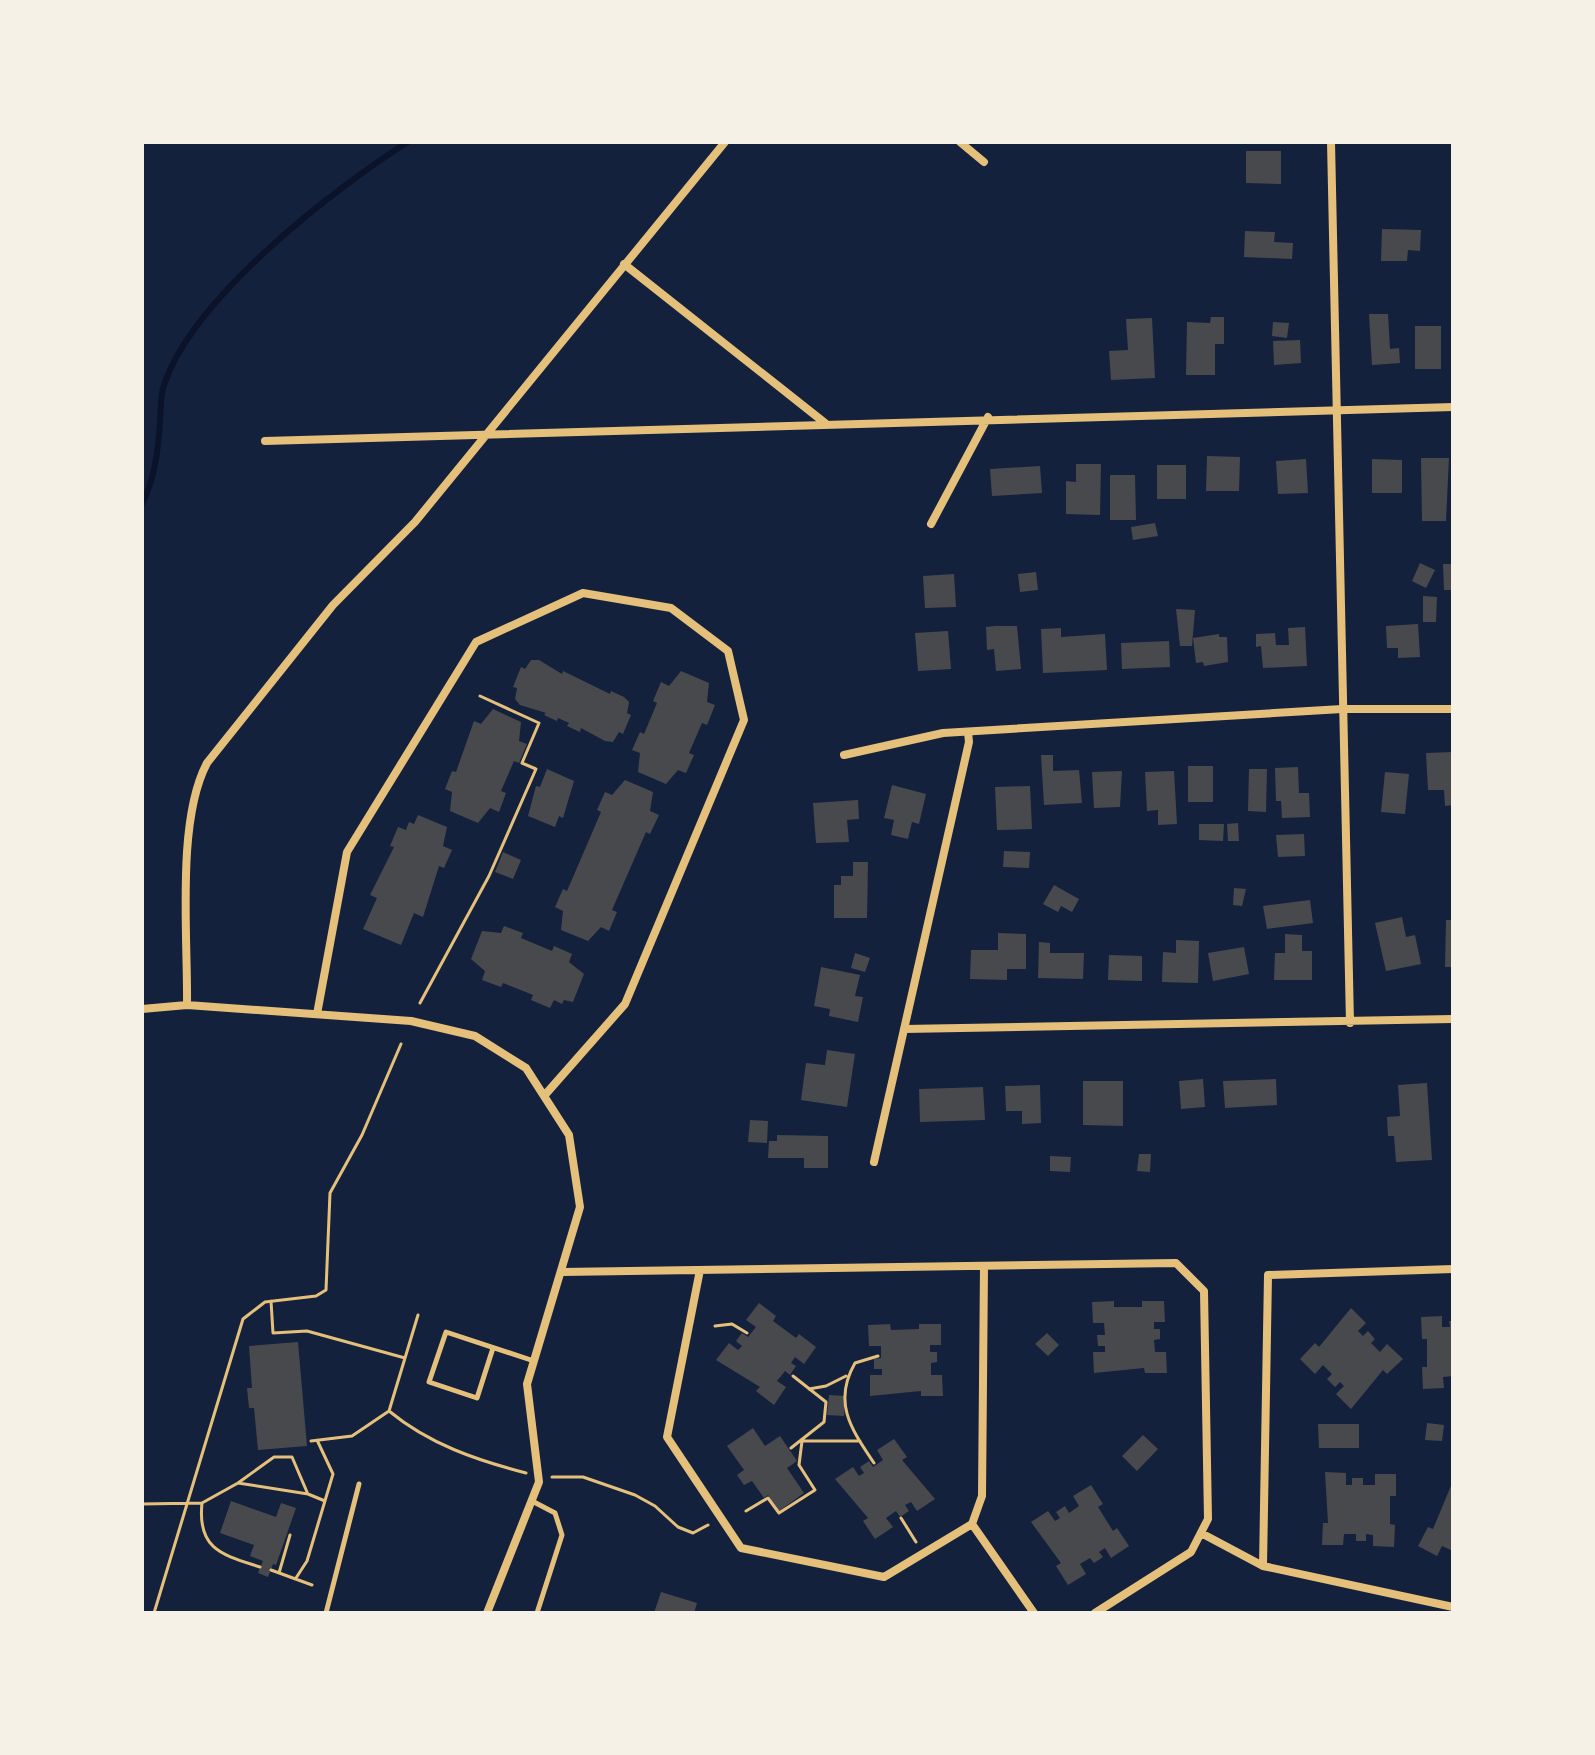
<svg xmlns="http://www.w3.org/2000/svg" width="1595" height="1755" font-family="Arial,sans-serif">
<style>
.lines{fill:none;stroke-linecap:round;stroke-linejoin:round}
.stream{stroke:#0b132b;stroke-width:6}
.building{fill:#48494c}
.path{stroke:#e5c07b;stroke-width:3}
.service{stroke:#e5c07b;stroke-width:5}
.minor{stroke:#e5c07b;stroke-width:8}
</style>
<rect width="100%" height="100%" fill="#14213d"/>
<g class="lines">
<path class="stream" d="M142,504C155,478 158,451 160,422C161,410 160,396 164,385C193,298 332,190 408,142"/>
</g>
<path class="building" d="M1246,151H1281V184L1246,183Z
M1382,229L1421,230L1420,251L1408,250L1407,261H1381Z
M1245,231L1275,232L1274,242L1293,243L1292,259L1244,257Z
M1369,314H1388L1390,349L1399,348L1400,363L1372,365Z
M1211,317H1224V344H1215V375H1186L1187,322L1210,323Z
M1152,318L1155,378L1111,380L1109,351L1128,350L1126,319Z
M1273,322L1289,323L1287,338L1272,336Z
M1415,326H1441V369H1415Z
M1300,340L1301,363L1274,365L1273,341Z
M1207,456L1240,457L1239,491H1206Z
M1421,458H1449L1446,521H1422Z
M1306,459L1308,493L1278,494L1276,461Z
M1372,459L1402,460V493H1372Z
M1076,464H1101L1100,515L1066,514V481L1076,482Z
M1157,465H1186V499H1157Z
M1040,466L1042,493L992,496L990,469Z
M1110,475H1135L1136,520H1110Z
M1155,523L1158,536L1133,540L1131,527Z
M1420,563L1435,570L1426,588L1412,581Z
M1443,564H1453V590H1444Z
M1036,572L1038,590L1020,592L1018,574Z
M954,574L956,607L925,608L923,576Z
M1423,596L1437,597L1436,622H1423Z
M1176,609L1195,610L1192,646H1180Z
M1418,624L1420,657L1398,658V648H1387L1386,626Z
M995,626H1017L1021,669L996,671L994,649L987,650L986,627Z
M1305,627L1307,666L1263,668L1261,646L1256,647V634L1275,633L1276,645H1289L1288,628Z
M1061,628V637L1105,634L1107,670L1043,673L1041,629Z
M948,631L951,669L918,671L915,633Z
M1219,634V637H1227L1228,662L1204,666L1203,662L1196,663L1193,638Z
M1169,641L1170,667L1122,669L1121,643Z
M531,660H539L562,674L563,671L610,694L611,691L624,697L629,702L627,713L631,715L623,734L619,732L613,742L605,741L581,728L580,732L567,726L569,723L558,718L557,721L544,715L546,713L520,705L515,699L517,688L513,687L521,667L525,669Z
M681,671L709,683L707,702L715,705L707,725L702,723L689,753L694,755L686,773L678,770L666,784L638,772L640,753L632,750L640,732L644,734L657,703L653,701L661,682L669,686Z
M493,709L521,722L519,741L527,744L519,763L514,761L501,791L506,793L499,812L490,808L478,823L450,811L452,792L445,789L452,771L456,772L474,721L481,724Z
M1453,752V805L1445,806L1444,790H1428L1426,753Z
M1041,755H1053V771L1079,770L1082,803L1044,805Z
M1188,766H1213V802H1188Z
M1298,767L1299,793H1309L1310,817L1282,818L1281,801H1276L1275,768Z
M547,769L574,781L563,818L559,816L555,827L528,816L536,786L540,787Z
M1249,769H1267L1266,812L1248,811Z
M1122,771L1120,807L1094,808L1092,772Z
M1174,771L1177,824L1158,825V810L1147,811L1145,772Z
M1385,772L1409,774L1405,814L1381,812Z
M625,780L653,792L650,811L659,815L650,834L646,832L612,910L617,912L609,931L601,927L588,941L561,930L563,911L555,907L563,889L567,891L601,812L597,810L605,792L612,795Z
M892,785L926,794L919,824L912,822L908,839L891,835L894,820L884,818Z
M1030,786L1032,829L997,830L995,787Z
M858,800L859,819L847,820L849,842L816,843L813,803Z
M418,815L447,827L443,846L452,850L444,868L439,866L423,917L414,913L401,945L363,929L377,898L370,895L394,847L390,846L398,827L406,830L409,822L414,824Z
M1238,823L1239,841H1228L1227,824Z
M1199,824H1224L1223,841L1199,840Z
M1304,834L1305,856L1278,857L1276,835Z
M1004,851L1030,852L1029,868L1003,867Z
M503,852L521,860L513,879L495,872Z
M853,862H868L867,918H834V885H841V876H853Z
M1054,885L1079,899L1072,912L1061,906L1058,912L1043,904Z
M1234,888L1246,889L1242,906L1233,905Z
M1310,900L1313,923L1267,929L1263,906Z
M1402,917L1406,937L1415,935L1421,964L1386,971L1375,923Z
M1446,920H1453V967H1445Z
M504,926L523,933L521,938L552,951L554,946L572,954L569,962L584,974L573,1002L564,1000L562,1004L554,1000L550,1008L531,1000L533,995L503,983L501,987L482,980L485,971L471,959L482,931L501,933Z
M998,933L1026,934V969H1007V980L970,979L971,950H998Z
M1285,934L1302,935V951H1312V980H1274L1275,953H1285Z
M1176,940L1199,941L1198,983L1162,982L1163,952L1176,953Z
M1039,942L1050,943V953H1084L1083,979L1038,978Z
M1244,947L1249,974L1213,981L1208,953Z
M855,953L870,958L865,972L851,968Z
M1109,955L1142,956V981L1108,980Z
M821,967L860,975L855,996L863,997L858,1022L829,1016L830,1009L814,1006Z
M827,1050L855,1054L847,1107L801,1100L806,1063L825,1065Z
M1203,1079L1205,1107L1181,1109L1179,1081Z
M1276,1079L1277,1105L1225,1108L1223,1081Z
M1083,1081H1123V1126L1083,1125Z
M1427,1083L1432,1160L1396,1162L1394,1136H1388L1387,1117L1400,1116L1398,1085Z
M1040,1085L1041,1123L1022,1124V1111H1006L1005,1086Z
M983,1087L985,1120L920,1122L919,1089Z
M750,1120L768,1121L767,1143L748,1142Z
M777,1135L828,1136V1168H804V1158H768L769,1141H777Z
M1139,1154H1151L1150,1172L1137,1171Z
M1050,1156L1071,1157L1070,1172L1050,1171Z
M1114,1301V1307H1142V1301H1164L1165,1322H1154V1329H1160V1339L1154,1340L1155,1352H1166L1167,1373H1145L1144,1368L1094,1373L1093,1352H1105V1346H1098L1097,1335H1105L1104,1323H1093L1092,1302Z
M759,1303L776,1316L773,1321L796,1338L799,1334L816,1347L804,1364L795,1357L791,1363L796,1366L790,1375L785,1371L777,1381L786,1387L774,1405L756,1391L760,1387L716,1360L729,1343L738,1350L742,1346L736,1341L742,1333L748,1337L756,1327L746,1320Z
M1351,1308L1366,1323L1358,1331L1363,1336L1368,1331L1375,1339L1371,1343L1380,1352L1387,1344L1403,1359L1387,1374L1383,1370L1351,1409L1336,1394L1344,1386L1340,1382L1335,1387L1327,1379L1332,1374L1323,1365L1315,1374L1300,1359L1315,1343L1319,1347Z
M1442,1316V1327H1450L1449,1321H1453V1376L1443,1377L1444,1388L1423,1389L1422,1367H1427V1339H1422L1421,1317Z
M890,1324L891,1330L919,1329V1324H941V1345H930V1352H937V1362L931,1363V1375H942L943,1396H921V1391L870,1396V1375H882V1369H874V1359L881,1358V1346H869L868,1325Z
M1047,1333L1059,1345L1048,1356L1035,1344Z
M298,1342L307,1446L258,1450L254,1408H249L247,1388H252L249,1346Z
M829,1395L846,1396L844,1416L827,1415Z
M1427,1423L1444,1425L1442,1441L1425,1440Z
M1318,1424H1359V1448H1319Z
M753,1428L765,1446L780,1436L797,1461L787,1468L804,1493L779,1511L768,1495L764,1498L752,1481L744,1485L737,1475L744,1470L727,1446Z
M1143,1435L1158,1449L1137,1471L1122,1456Z
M894,1439L907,1457L902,1460L935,1499L917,1511L911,1502L905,1505L909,1511L900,1517L896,1511L886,1518L893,1527L875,1539L863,1521L868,1518L835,1479L853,1467L859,1476L864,1473L860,1467L869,1461L873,1467L883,1460L877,1450Z
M1325,1472L1346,1473V1485H1352V1478H1363V1485H1375V1474H1396V1496H1390V1524L1395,1525L1394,1547L1373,1546V1535L1366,1534V1541H1356V1534H1344L1343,1545H1322L1323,1523H1328Z
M1453,1481V1551L1442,1546L1437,1556L1418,1546L1428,1527L1433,1529Z
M1091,1485L1103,1504L1098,1507L1113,1531L1117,1528L1129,1546L1111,1558L1105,1548L1099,1552L1103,1557L1094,1563L1090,1558L1080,1564L1086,1574L1068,1585L1056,1566L1061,1563L1031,1522L1048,1511L1055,1521L1060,1518L1056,1512L1065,1506L1069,1513L1079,1506L1073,1496Z
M231,1501L276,1517L281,1503L296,1508L276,1565L273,1564L268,1577L258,1573L263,1561L250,1556L254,1545L220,1533Z
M661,1592L697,1603L694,1613H654Z"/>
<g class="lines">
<path class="path" d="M420,1003L489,876L536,769L522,763L539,723L480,696
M271,1301L273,1333L307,1331L405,1358
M715,1326L732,1324L747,1333
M809,1389L826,1386L846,1376
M389,1411C429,1444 476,1460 526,1473
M311,1441L352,1436L389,1411L418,1315
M791,1448L824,1422L826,1402L793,1376
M874,1463C852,1430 832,1403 855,1363L878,1356
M552,1477H583L635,1495L655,1506L678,1527L693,1533L708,1525
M238,1483L274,1457H292L307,1492
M202,1503C197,1550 223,1555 260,1567
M142,1504L202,1503L238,1483L308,1494L325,1501
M746,1511L768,1498L779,1513L815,1490L799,1465L802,1441H860
M901,1518L916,1542
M271,1570L312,1585
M279,1573L290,1535
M296,1578L307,1561L333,1474L317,1440
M154,1613L243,1319L265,1302L316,1296L326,1290L330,1193L362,1135L401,1044"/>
<path class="service" d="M493,1348L477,1398L429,1382L446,1332L534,1361
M532,1501L555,1513L562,1535L537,1613
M326,1613L359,1484"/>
<path class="minor" d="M960,142L984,162
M1331,142L1350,1023
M624,264L825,423
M265,441L1453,407
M931,524L988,417
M844,755L943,733L1342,709H1453
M187,1005C188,938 176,821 207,763L333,605L415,522L725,142
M142,1009L187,1005L411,1021L475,1036L526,1068L569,1135L580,1207L527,1384L539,1482L487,1613
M317,1014L347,852L476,642L583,593L671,608L728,651L744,720L625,1004L544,1096
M904,1029L1453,1019
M874,1162L969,742L968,732
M700,1270L667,1437L741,1548L884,1577L972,1524L1034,1613
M562,1272L1176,1263L1204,1291L1208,1519L1191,1552L1095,1613
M972,1524L982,1496L984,1266
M1201,1533L1263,1566L1453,1607
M1263,1566L1268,1275L1453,1269"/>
</g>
<rect width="1595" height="1755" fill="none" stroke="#f6f1e7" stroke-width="288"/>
</svg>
